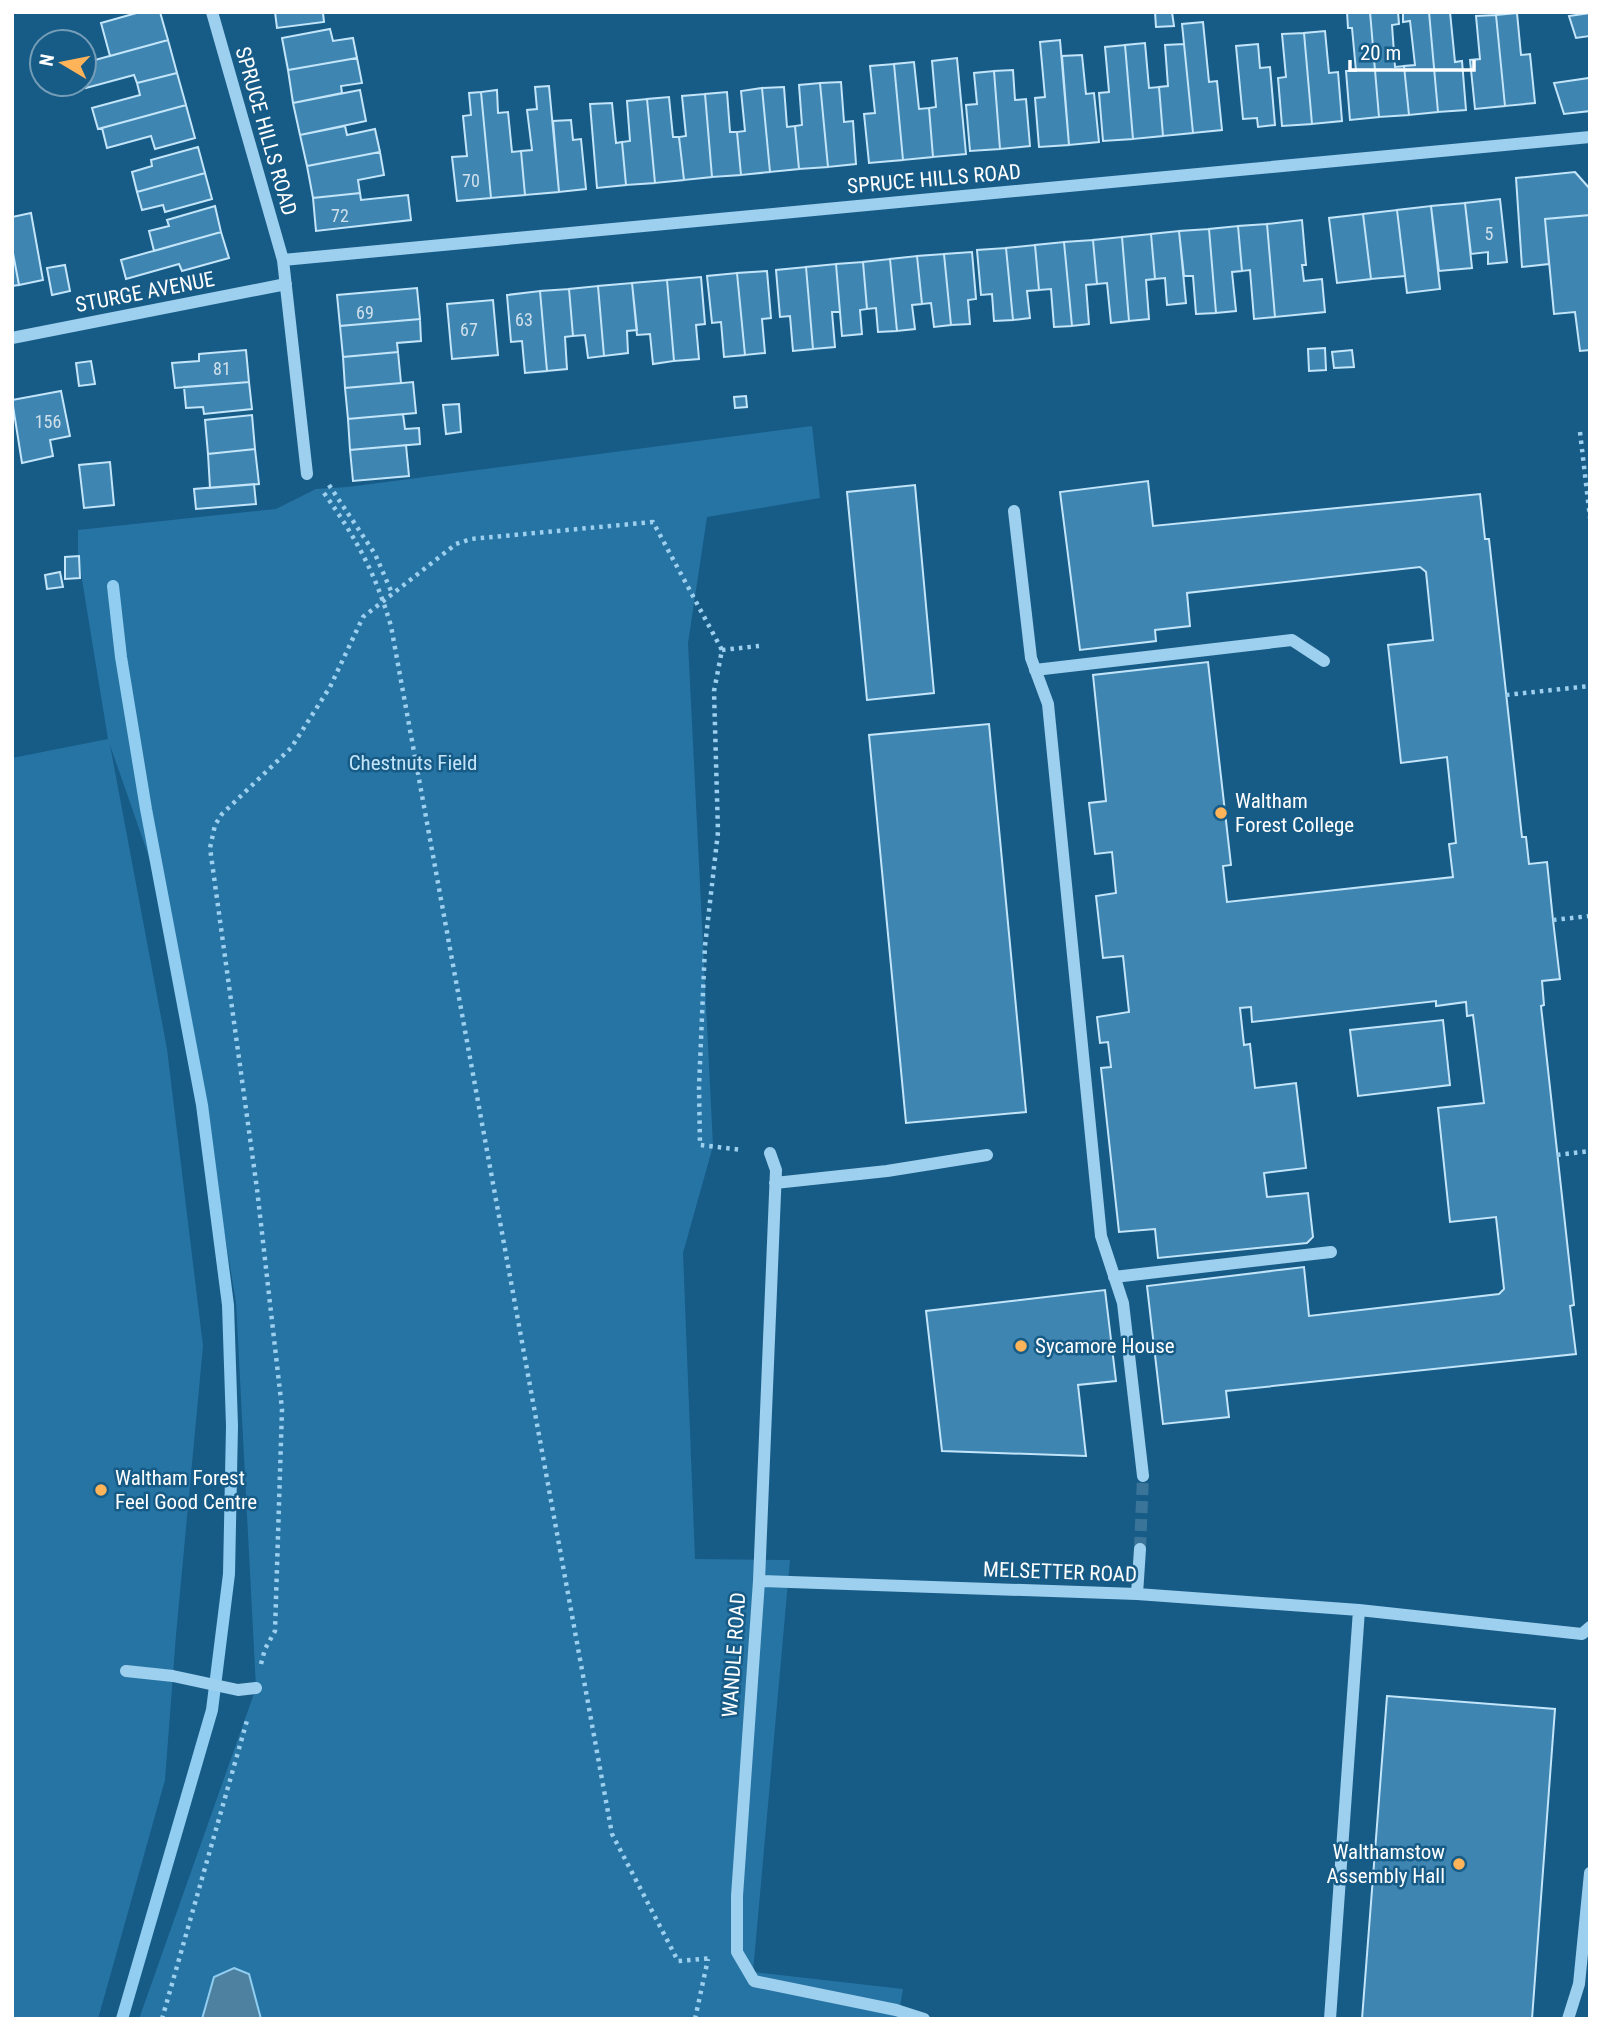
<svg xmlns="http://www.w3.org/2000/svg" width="1602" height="2031" font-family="'Roboto Condensed',sans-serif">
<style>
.green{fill:#2674a4}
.water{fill:#4e809f;stroke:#90cdf0;stroke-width:2}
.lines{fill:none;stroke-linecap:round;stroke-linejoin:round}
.stream{stroke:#90cdf0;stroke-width:12}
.building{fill:#3f85b1;stroke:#c3e5fa;stroke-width:2}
.minor-tunnel{stroke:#3a7499;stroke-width:12;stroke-dasharray:12 6;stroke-linecap:butt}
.path{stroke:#9dcfee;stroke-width:4.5;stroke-dasharray:3.5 5;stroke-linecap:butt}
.minor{stroke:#9dcfee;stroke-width:12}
.poi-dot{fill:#ffb45a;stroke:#175b87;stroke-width:2.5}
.labels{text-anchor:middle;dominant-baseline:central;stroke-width:5;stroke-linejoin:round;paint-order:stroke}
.number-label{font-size:18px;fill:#cfe0ec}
.street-label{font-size:21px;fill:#fff;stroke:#175b87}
.park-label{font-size:21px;fill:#c3e5fa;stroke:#175b87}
.poi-label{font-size:21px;fill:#fff;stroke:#175b87;text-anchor:start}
</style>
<rect width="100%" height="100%" fill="#175b87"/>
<path class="green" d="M812,426L820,498L707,517L688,643L713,1146L683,1253L695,1559L790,1560L753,1972L903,1989L898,2019H139L256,1688L236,1302L173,926L110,745L167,1049L203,1346L176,1635L165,1780L98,2019H12V758L108,739L78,555V530L276,509L316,489L348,487Z"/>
<path class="water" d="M234,1968L249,1974L261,2019H202L214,1977Z"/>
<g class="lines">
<path class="stream" d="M113,586L121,657L146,809L202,1105L228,1305L232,1426L229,1574L212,1710L122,2019"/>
</g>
<path class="building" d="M140,12H160L168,40L110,56L101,23Z
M275,12H327L323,13L324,22L277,28Z
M1155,12H1172L1174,26L1156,27Z
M1347,12H1370L1379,117L1350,120L1346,71H1356L1352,28H1348Z
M1370,12H1398L1399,24L1392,25L1395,67L1404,66L1409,115L1379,117Z
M1403,12H1429L1438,112L1409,115L1404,66L1415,65L1410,21L1403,22Z
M1429,12H1450L1455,62L1462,61L1466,110L1438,112Z
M1517,13L1521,55L1530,54L1535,103L1505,106L1496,15Z
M1590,13V36L1576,38L1569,16Z
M1496,15L1505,106L1475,109L1470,60L1480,59L1476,16Z
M1203,22L1209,82L1217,81L1222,130L1193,133L1182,24Z
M330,29L333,41L353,38L357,58L288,70L282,38Z
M1325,31L1329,73L1338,72L1342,121L1312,124L1304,33Z
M1304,33L1312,124L1282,126L1278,78L1286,77L1282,34Z
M168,40L177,73L137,83L134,75L86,88L84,63Z
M1060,40L1069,145L1039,147L1035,98L1045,97L1040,42Z
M1145,43L1149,88L1159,87L1163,136L1133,139L1125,45Z
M1184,44L1193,133L1163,136L1159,87L1168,86L1165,45Z
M1258,44L1260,68L1270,67L1275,125L1258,127L1257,118L1243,119L1236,46Z
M1125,45L1133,139L1103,141L1099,93L1109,92L1105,47Z
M1082,55L1086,94L1094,93L1099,142L1069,145L1062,56Z
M357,58L362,83L341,86L342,93L293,103L288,70Z
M957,58L966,154L933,157L929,108L936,107L932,61Z
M914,62L919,109L929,108L933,157L903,160L894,64Z
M894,64L903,160L869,163L864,114L875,113L870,66Z
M1013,70L1015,100L1026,99L1030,146L1000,149L994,71Z
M994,71L1000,149L970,151L966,105L977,104L974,73Z
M177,73L186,105L98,129L92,108L140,95L137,83Z
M1589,78L1590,111L1564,114L1554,83Z
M841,82L844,122L853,121L856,164L828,167L820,83Z
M820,83L828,167L799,169L795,126L802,125L799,85Z
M549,86L559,192L525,195L521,151L532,150L527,110L537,109L535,87Z
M784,87L787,127L795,126L799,169L770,172L762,88Z
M762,88L770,172L741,175L737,132L745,131L741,91Z
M360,90L366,121L300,135L293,103Z
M497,90L498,113L508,112L512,152L521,151L525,195L491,198L481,92Z
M481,92L491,198L457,201L452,157L467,156L463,116L471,115L469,93Z
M727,92L730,132H737L741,175L712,177L705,94Z
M705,94L712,177L684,180L679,137L686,136L682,96Z
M669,97L673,137H679L684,180L655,183L647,99Z
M647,99L655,183L626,185L622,142L630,141L627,101Z
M612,103L616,143L622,142L626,185L597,188L590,104Z
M186,105L195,138L155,149L151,136L107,148L102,128Z
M571,120L573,140L581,139L586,189L559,192L553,121Z
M345,126L347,135L375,129L380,152L307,166L300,135Z
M198,147L205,173L137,192L132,172L152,166L151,160Z
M380,152L384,175L358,180L360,193L313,198L307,166Z
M1575,172L1590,189V215L1545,219L1549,264L1522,267L1516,178Z
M205,173L212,199L165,212L163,205L142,210L137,192Z
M360,193L361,200L408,195L411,220L316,231L313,198Z
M1500,199L1507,262L1488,264V252L1471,254L1465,203Z
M1465,203L1472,268L1439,271L1431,206Z
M215,206L221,232L154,251L149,231L169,226L167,220Z
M1431,206L1440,289L1407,293L1397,210Z
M1397,210L1405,276L1371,279L1363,214Z
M31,213L43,280L19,285L12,248V217Z
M1363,214L1371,279L1337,283L1329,218Z
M1590,215V350L1580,351L1575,312L1554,314L1545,219Z
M1302,220L1306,265H1302L1304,281L1322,279L1325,312L1275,317L1267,224Z
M1267,224L1275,317L1254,319L1250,270L1242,271L1238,226Z
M1238,226L1242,271L1232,272L1236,311L1216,313L1209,229Z
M1209,229L1216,313L1196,314L1193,276H1184L1179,231Z
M1179,231L1186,303L1167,305L1165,278L1155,279L1151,234Z
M221,232L229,258L182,271L179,264L126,279L121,260Z
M1151,234L1155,279L1146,280L1149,319L1129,321L1122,237Z
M1122,237L1129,321L1111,323L1107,283L1097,284L1093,240Z
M1093,240L1097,284L1086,285L1089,324L1072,326L1064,242Z
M1064,242L1072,326L1054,327L1051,289L1039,290L1035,245Z
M1035,245L1039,290L1027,291L1030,318L1013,320L1006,248Z
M12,248L19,285L12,286Z
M1006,248L1013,320L994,321L992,294L981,295L977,250Z
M972,252L976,299L968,300L970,324L951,325L944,254Z
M944,254L951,325L934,327L931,303L922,304L917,256Z
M917,256L922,304L912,305L915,329L897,331L890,259Z
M890,259L897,331L878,332L876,308L867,309L863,262Z
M863,262L867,309L860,310L862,334L842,336L836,264Z
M836,264L840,312H832L835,347L813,349L806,267Z
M65,265L70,291L52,295L47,268Z
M806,267L813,349L793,351L790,316L780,317L776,270Z
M767,271L771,318L762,319L765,353L745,355L737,273Z
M737,273L745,355L724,357L721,322L712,323L707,276Z
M701,277L705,324L696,325L699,359L674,361L667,280Z
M667,280L674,361L653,364L650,334L637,335L632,283Z
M632,283L637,330L627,331L628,353L604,356L598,286Z
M598,286L604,356L588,358L585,335L573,336L569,289Z
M417,288L420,319L340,326L337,295Z
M569,289L573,336L565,337L567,369L547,371L540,291Z
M540,291L547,371L525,373L522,341L511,342L507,295Z
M493,300L498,355L452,359L447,304Z
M420,319L421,341L397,343L398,352L343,357L340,326Z
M1325,348L1326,370L1309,371L1308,349Z
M246,350L249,382L175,388L172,363L199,361V354Z
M1352,350L1354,367L1334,368L1332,352Z
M398,352L401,383L345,388L343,357Z
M91,361L95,384L79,386L76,363Z
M249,382L252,409L204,414L203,407L186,408L184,387Z
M413,382L416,413L348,419L345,388Z
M61,391L70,436L50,440L53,456L22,463L12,400Z
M746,396L747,407L735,408L734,397Z
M459,404L461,432L446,434L443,405Z
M403,414L405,429L419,428L420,444L350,450L348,419Z
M252,415L255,449L208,454L205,420Z
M406,445L409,476L353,481L350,450Z
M255,449L259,484L210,488L208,454Z
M110,462L114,505L84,508L79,465Z
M1148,481L1153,526L1480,494L1485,539H1489L1522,837H1526L1529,864L1547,862L1553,920L1560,979L1542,981L1544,1005L1541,1006L1574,1305L1570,1306L1576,1354L1226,1391L1229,1417L1163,1424L1147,1286L1304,1267L1309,1316L1499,1294L1504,1289L1496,1217L1450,1222L1438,1108L1484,1103L1473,1015L1467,1016L1466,1002L1436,1006V1001L1252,1022L1251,1007L1240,1008L1244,1045L1250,1044L1255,1088L1296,1083L1306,1168L1264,1173L1267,1197L1308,1193L1313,1237L1307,1243L1158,1258L1155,1229L1119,1232L1101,1068L1111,1067L1108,1042L1100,1043L1097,1017L1129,1012L1123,956L1103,958L1096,896L1116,893L1112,852L1095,854L1089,803L1106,801L1093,675L1208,662L1231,865L1223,866L1227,902L1453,877L1449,844L1456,843L1447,757L1401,763L1388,645L1433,640L1426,572L1420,567L1187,593L1190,626L1155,630L1156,641L1080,650L1060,492Z
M254,484L256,504L196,509L194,489Z
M915,485L934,693L867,700L847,492Z
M79,556L80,578L65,579V557Z
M60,572L63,587L47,589L45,575Z
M989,724L1026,1112L906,1123L869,735Z
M1443,1020L1450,1085L1358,1096L1350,1030Z
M1105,1290L1116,1381L1078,1385L1086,1456L942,1451L926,1311Z
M1387,1696L1555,1709L1532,2019H1362Z"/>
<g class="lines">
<path class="minor-tunnel" d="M1140,1549L1143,1476"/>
<path class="path" d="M1580,432L1590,518
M329,485L375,554L392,593
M324,493C356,538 375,572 391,626L612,1834L678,1961L712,1958
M722,650L759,646
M1506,695L1590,686
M1553,920L1590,916
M1557,1155L1590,1151
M261,1664L265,1649L275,1631L282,1409L257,1189L210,848L215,825L222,814L291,748L330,687L363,617L456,544L471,539L653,522L722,650L714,691L718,832L705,946L699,1087L700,1145L743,1150
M162,2019L248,1717
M695,2019L708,1959"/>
<path class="minor" d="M212,12L283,260L307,474
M283,260L1590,137
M12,338L286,284
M1014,511L1031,658L1048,704L1101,1236L1123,1303L1143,1476
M1035,670L1292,640L1324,661
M770,1153L776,1170L759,1581L737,1896V1952L754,1981L896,2010L924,2019
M775,1183L887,1171L987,1155
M1114,1277L1331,1252
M759,1581L1137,1594L1359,1610L1582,1634L1590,1627
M1137,1594L1140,1549
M126,1671L173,1676L238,1690L256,1688
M1330,2019L1359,1610
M1568,2019L1579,1984L1590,1873"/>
</g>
<g class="poi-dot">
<circle cx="1221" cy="813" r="7"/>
<circle cx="1021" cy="1346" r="7"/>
<circle cx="101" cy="1490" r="7"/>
<circle cx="1459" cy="1864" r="7"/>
</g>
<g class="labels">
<g class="number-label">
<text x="471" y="180">70</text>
<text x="340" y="215">72</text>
<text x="1489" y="233">5</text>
<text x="365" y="312">69</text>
<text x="524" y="319">63</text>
<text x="469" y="329">67</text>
<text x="222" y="368">81</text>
<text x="48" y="421">156</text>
</g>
<g class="street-label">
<text transform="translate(266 131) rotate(74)">SPRUCE HILLS ROAD</text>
<text transform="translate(934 179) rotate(-5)">SPRUCE HILLS ROAD</text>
<text transform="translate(145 292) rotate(-11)">STURGE AVENUE</text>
<text transform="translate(1060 1572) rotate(2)">MELSETTER ROAD</text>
<text transform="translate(734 1655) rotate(-86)">WANDLE ROAD</text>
</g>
<g class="park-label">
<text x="413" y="763">Chestnuts Field</text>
</g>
<g class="poi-label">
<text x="1235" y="801">Waltham<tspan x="1235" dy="24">Forest College</tspan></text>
<text x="1035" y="1346">Sycamore House</text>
<text x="115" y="1478">Waltham Forest<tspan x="115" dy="24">Feel Good Centre</tspan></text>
<text x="1445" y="1852" text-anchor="end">Walthamstow<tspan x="1445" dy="24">Assembly Hall</tspan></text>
</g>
</g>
<rect width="1602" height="2031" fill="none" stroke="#ffffff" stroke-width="28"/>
<g transform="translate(63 63) rotate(280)"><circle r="33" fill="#175b87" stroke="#749db7" stroke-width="2"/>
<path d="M0-5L12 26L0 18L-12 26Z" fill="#ffb45a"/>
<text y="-10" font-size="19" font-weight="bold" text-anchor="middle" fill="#ffffff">N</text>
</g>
<path d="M1350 60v10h124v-10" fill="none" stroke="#ffffff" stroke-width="3.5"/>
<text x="1360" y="60" font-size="21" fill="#ffffff" stroke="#175b87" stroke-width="5" paint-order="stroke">20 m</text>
</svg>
